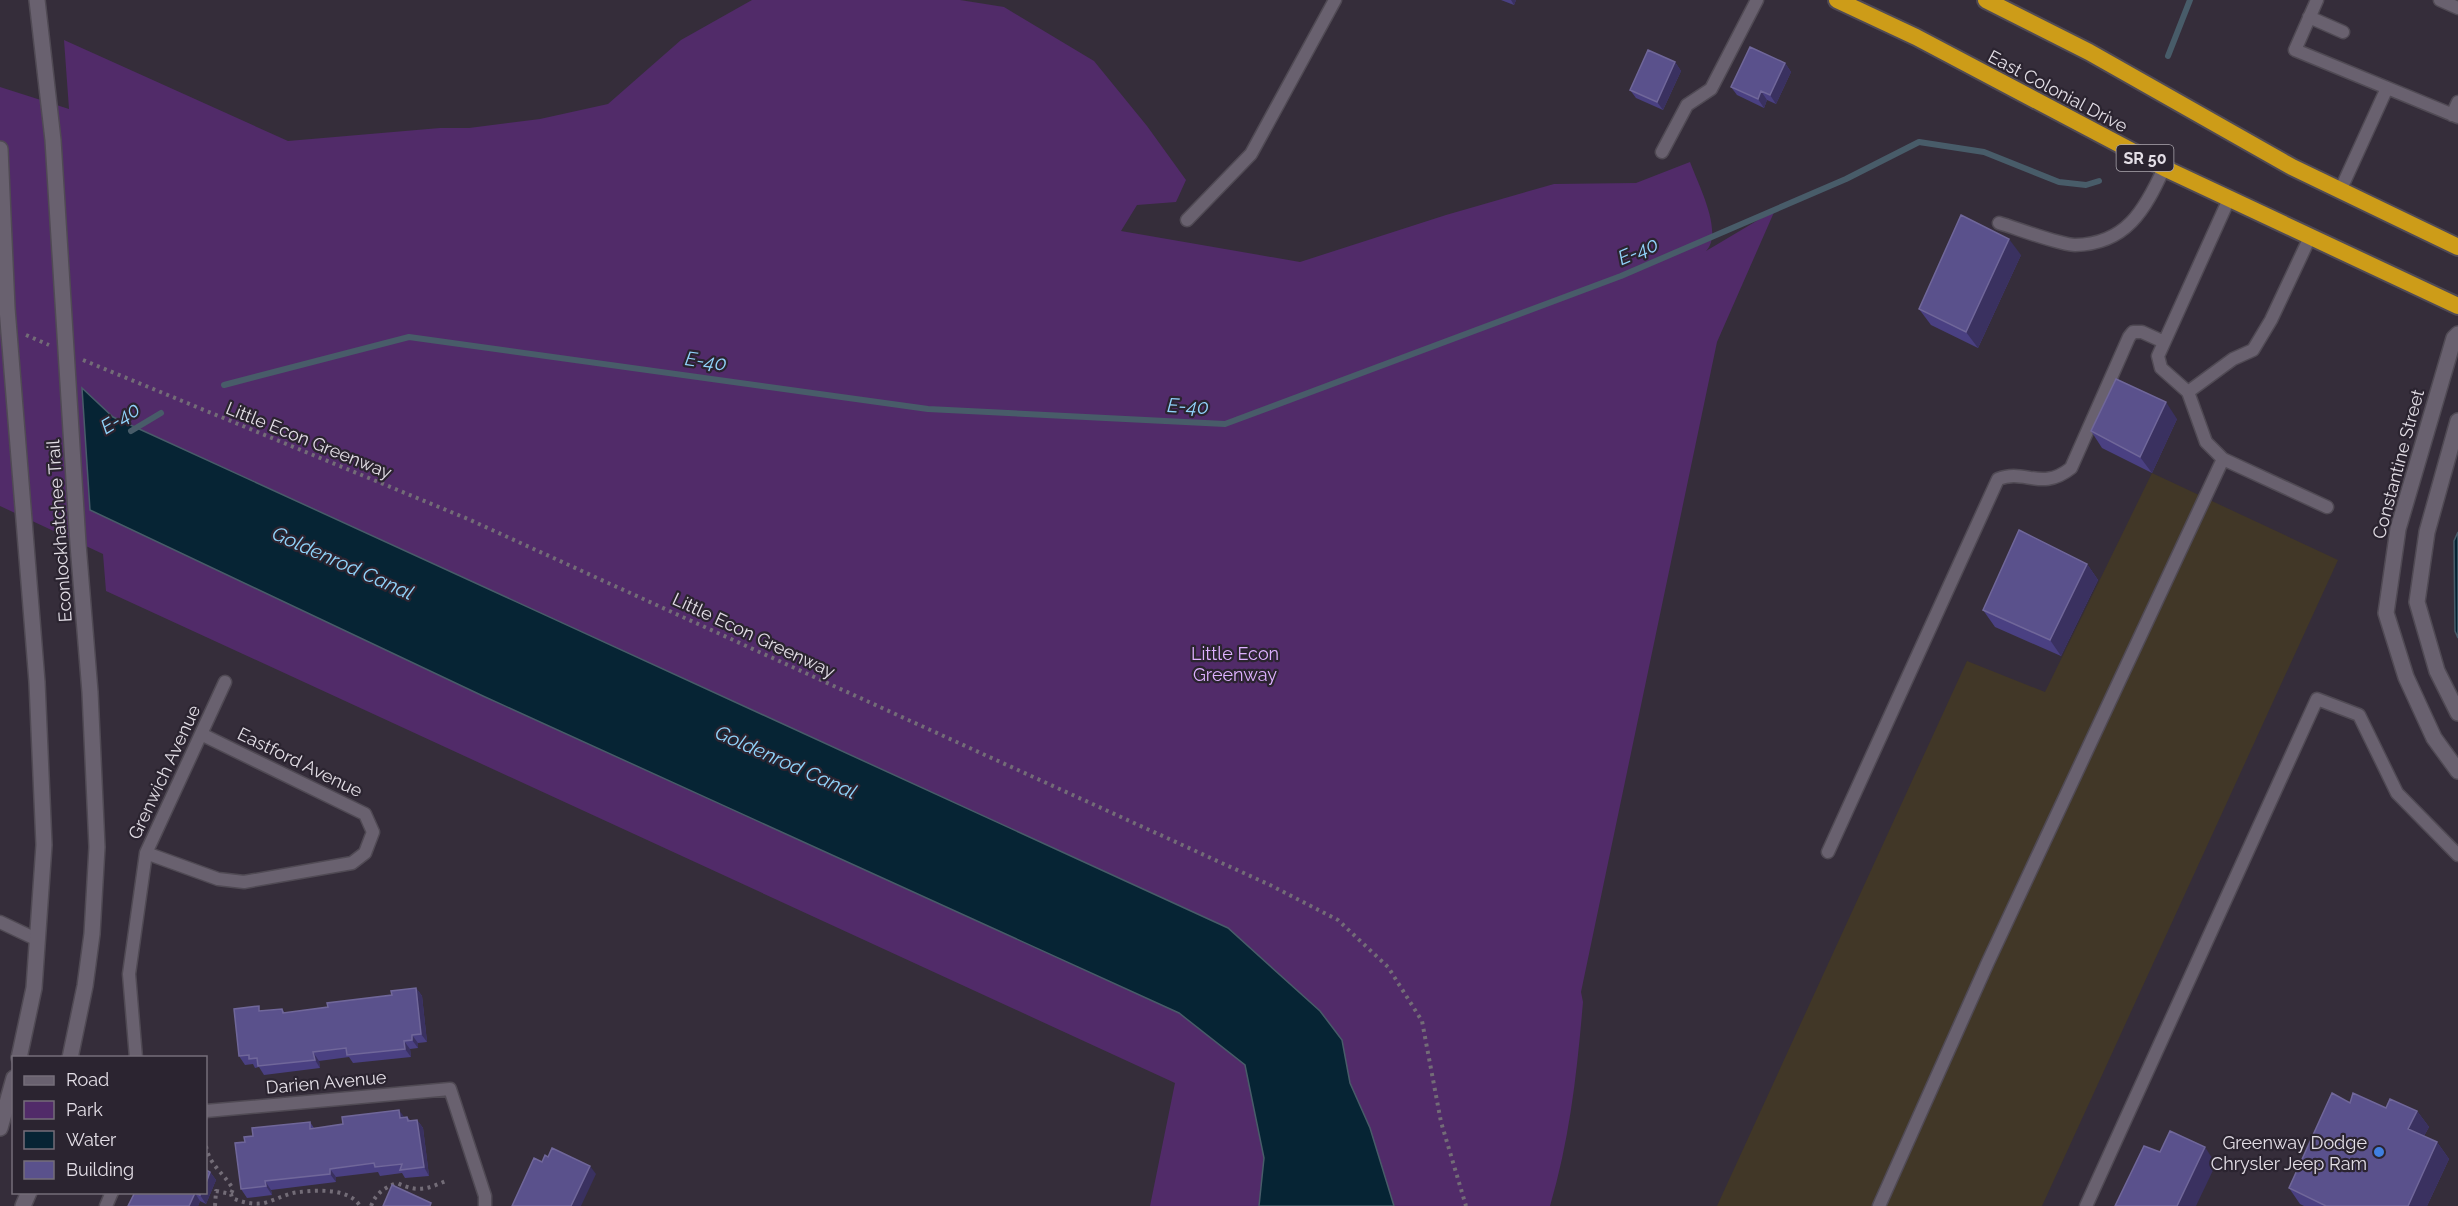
<svg xmlns="http://www.w3.org/2000/svg" width="2458" height="1206" font-family="Raleway,sans-serif">
<style>
.industrial{fill:#413727}
.green{fill:#512b69}
.water{fill:#062434;stroke:#485c69;stroke-width:1.5}
.lines{fill:none;stroke-linecap:round;stroke-linejoin:round}
.stream{stroke:#485c69;stroke-width:6}
.service-casing{stroke:#504a54;stroke-width:15}
.minor-casing{stroke:#504a54;stroke-width:18}
.tertiary-casing{stroke:#504a54;stroke-width:18}
.trunk-casing{stroke:#504a54;stroke-width:20}
.path{stroke:#736c77;stroke-width:4;stroke-dasharray:3 4.5;stroke-linecap:butt}
.service{stroke:#69616f;stroke-width:12}
.minor{stroke:#69616f;stroke-width:15}
.tertiary{stroke:#69616f;stroke-width:15}
.trunk{stroke:#cd9c18;stroke-width:16}
.wall{fill:#4a4082}
.shaded-wall{fill:#3a3160}
.building{fill:#5a518c;stroke:#70679a;stroke-width:1.5}
.shop-dot{fill:#3f7fe0;stroke:#2b2430;stroke-width:2}
.labels{text-anchor:middle;dominant-baseline:central;stroke-width:4.5;stroke-linejoin:round;paint-order:stroke}
.shield{fill:#2b2430;stroke:#aca6af;stroke-width:1.5}
.shield-label{font-size:16px;font-weight:bold;fill:#e3dee6}
.street-label{font-size:18px;fill:#e3dee6;stroke:#2b2430}
.park-label{font-size:18px;fill:#deb1ff;stroke:#2b2430}
.poi-label{font-size:18px;fill:#e3dee6;stroke:#2b2430;text-anchor:end}
.water-label{font-size:20px;font-style:italic;fill:#91d4fb;stroke:#2b2430}
</style>
<rect width="100%" height="100%" fill="#352d3a"/>
<path class="industrial" d="M2152,473L2338,560L2042,1206H1717L1967,661L2045,692Z"/>
<path class="green" d="M752,0H960L1004,7L1094,61L1147,126L1186,180L1176,202L1137,205L1121,231L1300,262L1446,215L1554,184L1636,183L1690,162C1698,184 1724,233 1706,251L1775,210L1717,342L1581,992L1583,1002C1577,1072 1570,1138 1550,1206H1150L1175,1083L106,591L103,554L0,506V87L69,109L64,40L288,141L440,128H469L540,119L608,104L681,40Z"/>
<path class="water" d="M82,388L113,417L1228,928L1320,1011L1342,1040L1350,1083L1370,1128L1394,1206H1259L1264,1158L1245,1065L1179,1013L483,696L90,510Z
M2458,532V638L2455,631L2454,541Z"/>
<g class="lines">
<path class="stream" d="M2168,56L2190,0
M224,385L409,337L928,409L1225,424L1621,276L1846,179L1919,142L1984,152L2059,182L2086,185L2099,181
M131,431L161,413"/>
<defs>
<path id="service" d="M2317,0L2295,50L2458,117
M2440,0L2458,8
M2309,17L2343,32
M2452,115L2458,102
M1662,152L1687,105L1711,89L1757,0
M2340,191L2387,88
M2229,199L2158,356L2161,368L2188,392L2206,442L2223,459L2327,507
M1187,220L1251,154L1335,0
M1999,223C2016,228 2060,245 2075,245C2126,244 2145,210 2164,168
M2188,392L2233,359L2253,350L2271,320L2310,237
M1828,852L1998,479C2025,468 2041,492 2071,468L2129,337L2133,332H2142L2164,342
M146,853L218,879L244,882L352,863L365,853L373,832L365,814L201,734
M0,922L38,940
M136,1058L129,974L146,853L225,682
M206,1111L450,1089L485,1196V1206
M106,1206L112,1192
M1879,1206L1988,962L2223,459
M2086,1206L2317,699L2359,715L2397,793L2458,855"/>
<path id="minor" d="M2458,334L2454,338L2398,529L2386,613L2406,677L2434,738L2458,771
M2458,421L2427,532L2417,602L2437,671L2458,713"/>
<path id="tertiary" d="M37,0L53,140L78,544L90,692L97,847L92,934L85,986L70,1058
M0,149L7,308L37,682L44,845L34,988L19,1058
M0,1128L14,1078
M23,1206L29,1192"/>
<path id="trunk" d="M1837,0L1916,37L2164,168L2458,306
M1986,0L2089,52L2292,167L2458,247"/>
</defs>
<use href="#service" class="service-casing"/>
<use href="#minor" class="minor-casing"/>
<use href="#tertiary" class="tertiary-casing"/>
<use href="#trunk" class="trunk-casing"/>
<path class="path" d="M26,335L49,345
M83,360L468,519L1270,885L1338,920L1388,967L1422,1021L1441,1122L1466,1206
M206,1146C209,1165 224,1173 233,1189L231,1194
M215,1206L216,1191L231,1194L232,1198C242,1202 252,1205 264,1203C276,1200 287,1193 299,1192C318,1190 349,1188 360,1206
M371,1206C376,1193 384,1188 397,1183C419,1193 427,1189 448,1180"/>
<use href="#service" class="service"/>
<use href="#minor" class="minor"/>
<use href="#tertiary" class="tertiary"/>
<use href="#trunk" class="trunk"/>
</g>
<path class="wall" d="M1501,0H1516L1514,5Z
M1675,62L1681,71L1663,110L1636,98L1630,90Z
M1785,63L1791,72L1776,104L1767,100L1764,108L1737,95L1731,87Z
M2021,255L1978,348L1931,325L1919,309Z
M2177,419L2152,473L2102,448L2091,431Z
M2087,564L2098,580L2061,656L1995,627L1983,610Z
M416,988L422,996L427,1042L418,1043V1048L410,1049L411,1057L353,1063L349,1057L319,1061L320,1068L264,1075L259,1067L255,1068L253,1064L245,1065L239,1056L262,1011L282,1009L285,1013L328,1007L392,995Z
M2350,1103L2417,1111L2429,1127L2424,1136L2437,1142L2449,1159L2427,1206H2304L2300,1204L2289,1188Z
M407,1117L410,1120H417L423,1128L429,1176L405,1178L402,1173L380,1176L378,1172L336,1177V1182L271,1190L272,1195L247,1198L241,1189L253,1136L310,1122L314,1128Z
M210,1172L216,1180L206,1204L200,1201L198,1206H128Z"/>
<path class="shaded-wall" d="M1511,0H1516L1514,5Z
M1675,62L1681,71L1663,110L1657,102Z
M1785,63L1791,72L1776,104L1770,95Z
M1761,91L1767,100L1764,108L1758,99Z
M2009,239L2021,255L1978,348L1966,332Z
M2166,402L2177,419L2152,473L2140,457Z
M2087,564L2098,580L2061,656L2050,640Z
M416,988L422,996L427,1042L421,1034Z
M412,1035L418,1043V1048L412,1040Z
M404,1041L410,1049L411,1057L405,1049Z
M313,1052L319,1061L320,1068L315,1060Z
M399,1110L405,1118H400Z
M2417,1111L2429,1127L2419,1145L2408,1129Z
M417,1120L423,1128L429,1176L424,1167Z
M2437,1142L2449,1159L2427,1206H2408Z
M2205,1147L2216,1164L2196,1206H2177Z
M590,1166L596,1174L581,1206H571Z
M330,1169L336,1177V1182L330,1174Z
M210,1172L216,1180L206,1204L200,1195L201,1192H206V1183Z
M265,1181L271,1190L272,1195L266,1186Z
M195,1193L200,1201L198,1206H189Z"/>
<path class="building" d="M1750,47L1785,63L1770,95L1761,91L1758,99L1731,87Z
M1648,50L1675,62L1657,102L1630,90Z
M1961,215L2009,239L1966,332L1919,309Z
M2116,379L2166,402L2140,457L2091,431Z
M2019,530L2087,564L2050,640L1983,610Z
M416,988L421,1034L412,1035V1040L404,1041L405,1049L347,1055L346,1048L313,1052L315,1060L258,1066L257,1058L249,1059V1055L239,1056L234,1009L259,1006V1011L282,1009L283,1013L328,1007L327,1003L392,995L391,991Z
M2332,1093L2350,1103L2353,1093L2386,1108L2390,1099L2417,1111L2408,1129L2437,1142L2408,1206H2326L2289,1188Z
M399,1110L400,1118L407,1117L408,1121L417,1120L424,1167L400,1170L402,1164L375,1167L374,1163L330,1169V1174L265,1181L266,1186L241,1189L235,1143L245,1142L244,1137L253,1136L252,1128L310,1122V1129L343,1124L342,1117Z
M2170,1131L2205,1147L2177,1206H2115L2144,1146L2160,1152Z
M552,1148L590,1166L571,1206H512L534,1158L542,1162L545,1155L548,1157Z
M206,1170L210,1172L206,1183Z
M392,1185L431,1203L430,1206H383Z
M135,1192H201L200,1195L195,1193L189,1206H128Z"/>
<circle class="shop-dot" cx="2379" cy="1152" r="6"/>
<g class="labels">
<rect class="shield" x="2116.5" y="145" width="57" height="26" rx="4.5"/>
<g class="shield-label">
<text x="2145" y="158">SR 50</text>
</g>
<g class="street-label">
<text transform="translate(2058 91) rotate(28)">East Colonial Drive</text>
<text transform="translate(309 440) rotate(22)">Little Econ Greenway</text>
<text transform="translate(2398 464) rotate(-75)">Constantine Street</text>
<text transform="translate(59 531) rotate(-94)">Econlockhatchee Trail</text>
<text transform="translate(754 635) rotate(25)">Little Econ Greenway</text>
<text transform="translate(300 762) rotate(26)">Eastford Avenue</text>
<text transform="translate(164 772) rotate(-65)">Grenwich Avenue</text>
<text transform="translate(326 1082) rotate(-5)">Darien Avenue</text>
</g>
<g class="park-label">
<text x="1235" y="653">Little Econ<tspan x="1235" dy="21">Greenway</tspan></text>
</g>
<g class="poi-label">
<text x="2367" y="1142">Greenway Dodge<tspan x="2367" dy="21">Chrysler Jeep Ram</tspan></text>
</g>
<g class="water-label">
<text transform="translate(1638 251) rotate(-23)">E-40</text>
<text transform="translate(706 361) rotate(8)">E-40</text>
<text transform="translate(1188 406) rotate(3)">E-40</text>
<text transform="translate(120 418) rotate(-31)">E-40</text>
<text transform="translate(343 563) rotate(24)">Goldenrod Canal</text>
<text transform="translate(786 762) rotate(24)">Goldenrod Canal</text>
</g>
</g>
<rect x="12" y="1056" width="195" height="138" fill="#2b2430" stroke="#756e79" stroke-width="1.5"/>
<rect x="24" y="1076" width="30" height="9" fill="#69616f" stroke="#756e79" stroke-width="1.5"/>
<text x="66" y="1086" font-size="18" fill="#e3dee6">Road</text>
<rect x="24" y="1101" width="30" height="18" fill="#512b69" stroke="#756e79" stroke-width="1.5"/>
<text x="66" y="1116" font-size="18" fill="#e3dee6">Park</text>
<rect x="24" y="1131" width="30" height="18" fill="#062434" stroke="#756e79" stroke-width="1.5"/>
<text x="66" y="1146" font-size="18" fill="#e3dee6">Water</text>
<rect x="24" y="1161" width="30" height="18" fill="#5a518c" stroke="#756e79" stroke-width="1.5"/>
<text x="66" y="1176" font-size="18" fill="#e3dee6">Building</text>
</svg>
